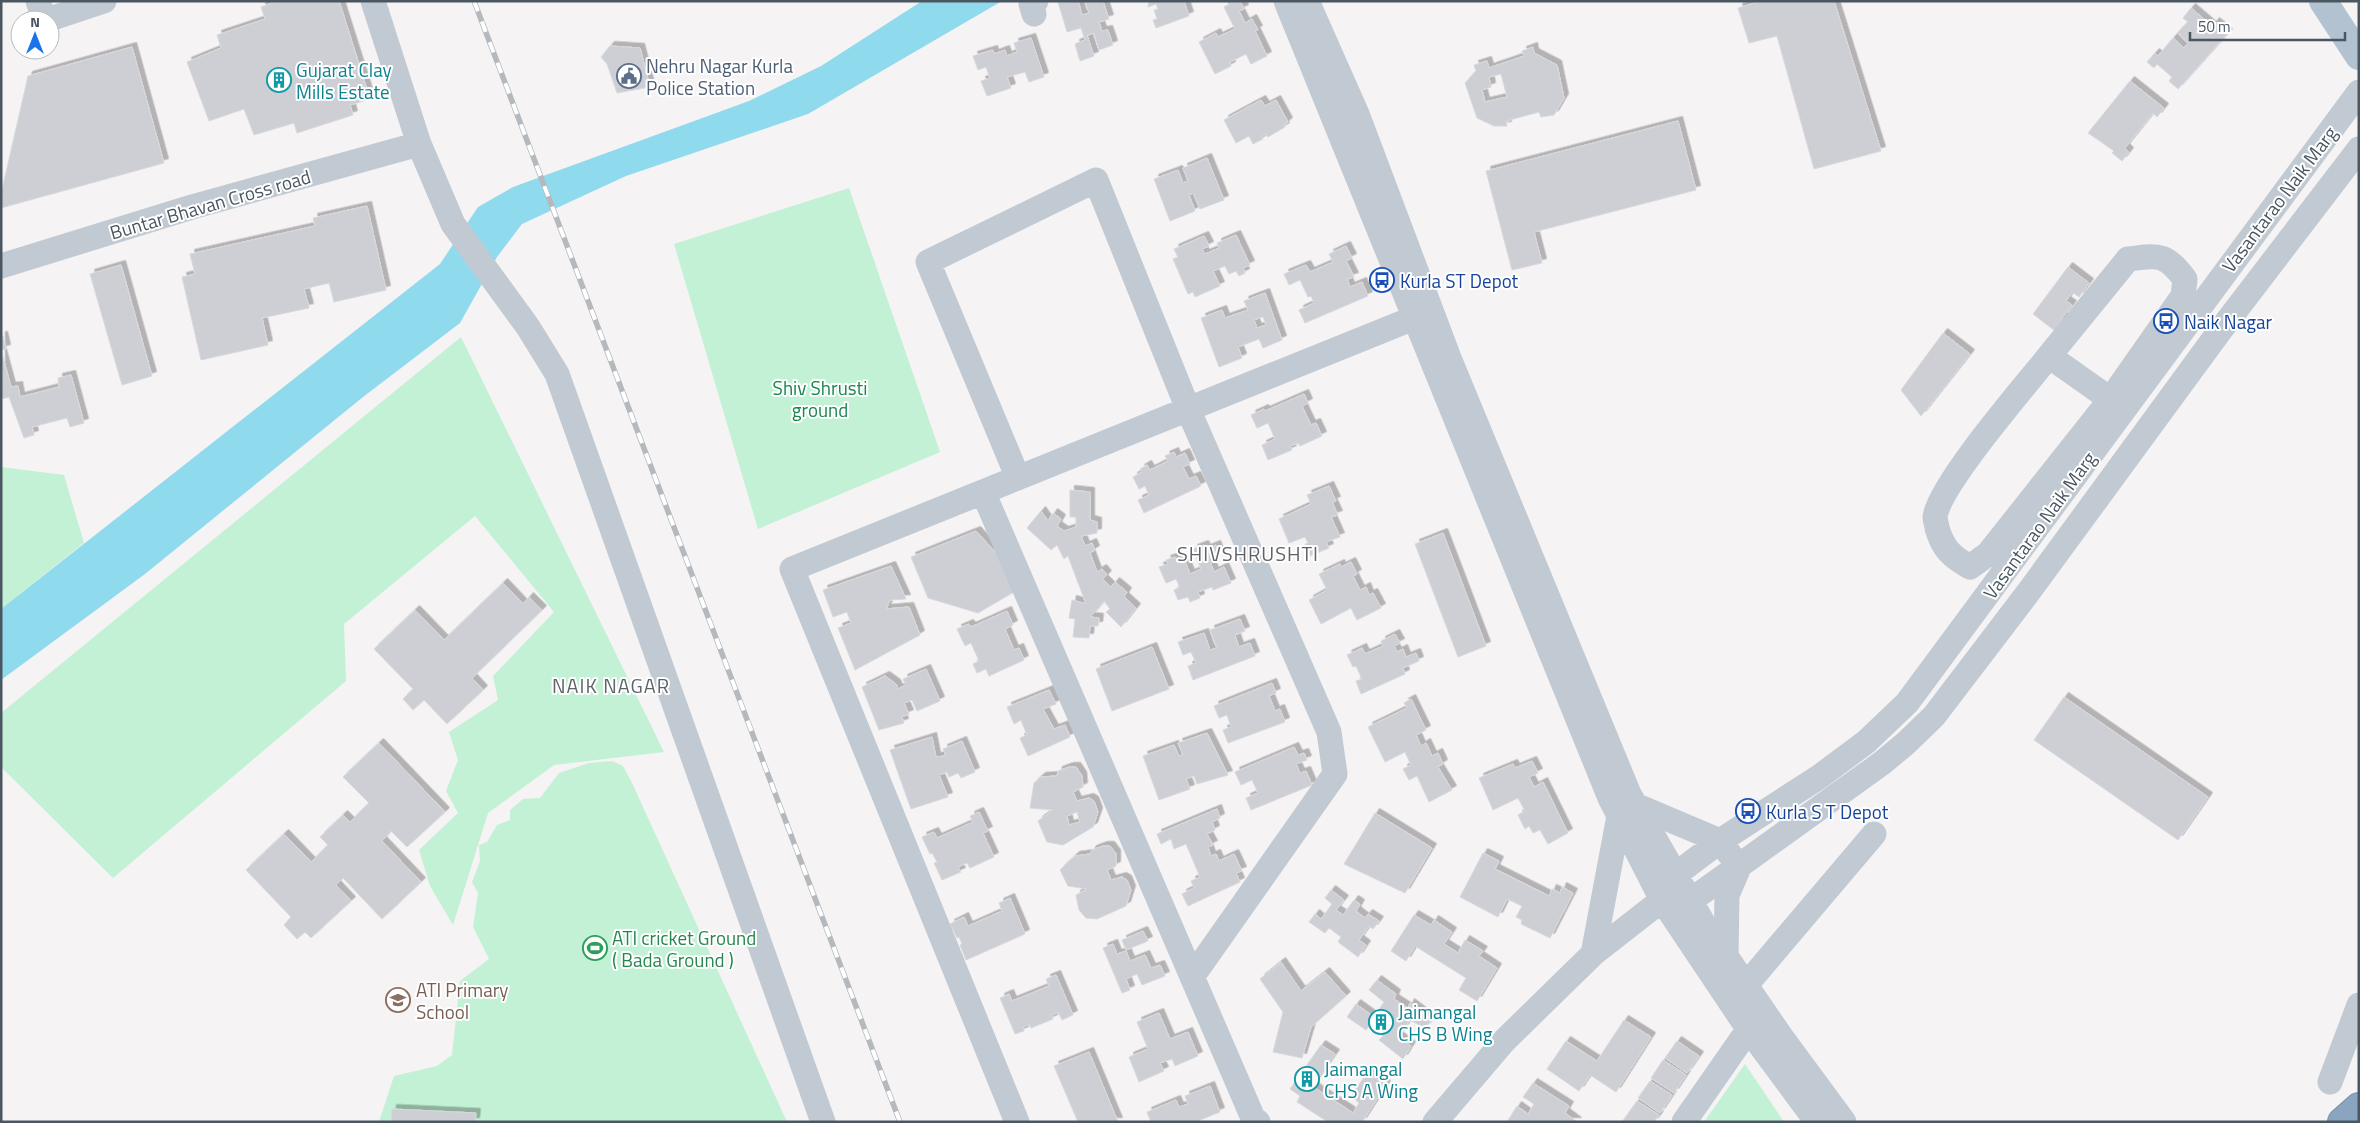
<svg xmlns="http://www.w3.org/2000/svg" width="2360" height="1123" font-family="'Titillium Web',sans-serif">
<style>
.green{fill:#c3f1d5}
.water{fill:#90daee}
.building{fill:#cdcfd5;stroke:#d7d9de;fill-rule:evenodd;filter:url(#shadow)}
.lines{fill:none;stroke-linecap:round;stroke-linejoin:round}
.highway-casing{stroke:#7690ad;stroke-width:30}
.minor{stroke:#c1cad2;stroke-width:25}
.major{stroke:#b3c2d1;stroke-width:28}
.highway{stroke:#8ba5c1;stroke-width:28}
.rail-casing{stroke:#b5b8bd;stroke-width:5.5}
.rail{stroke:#fff;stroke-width:4;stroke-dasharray:11;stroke-linecap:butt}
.labels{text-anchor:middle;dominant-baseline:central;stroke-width:4;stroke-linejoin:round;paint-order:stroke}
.service-label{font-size:19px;fill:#4e5e75;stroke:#fff;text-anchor:start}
.culture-label{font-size:19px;fill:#0d838f;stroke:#fff;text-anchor:start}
.street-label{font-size:19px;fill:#4a5661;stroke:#fff}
.transit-label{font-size:19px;fill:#164399;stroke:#fff;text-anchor:start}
.park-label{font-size:19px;fill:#17864f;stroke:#fff}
.leisure-label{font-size:19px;fill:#27864d;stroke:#fff;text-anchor:start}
.education-label{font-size:19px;fill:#785e54;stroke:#fff;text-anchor:start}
.neighbourhood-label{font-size:20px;letter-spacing:1px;fill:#5f6368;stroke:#fff}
</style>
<defs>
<filter id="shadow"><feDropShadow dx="4.5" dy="-4.5" stdDeviation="0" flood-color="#0004"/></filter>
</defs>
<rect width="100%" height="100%" fill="#f5f3f3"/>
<path class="green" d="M849,188L940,452L758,529L674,244Z
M461,337L664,752L554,765L488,813L453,925L430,886L419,850L458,813L446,791L458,760L449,732L498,700L493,676L554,612L475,516L344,624L346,681L113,878L1,767V713Z
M1,467L64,475L84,543L1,609Z
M612,761L623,766L632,783L787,1122H379L394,1076L437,1066L452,1055L460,981L489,959L473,927L478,893L472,882L480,861L479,845L487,842L497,825L510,820V810L523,799L540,798L559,773L589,763Z
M1745,1064L1784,1122H1704Z"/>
<path class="water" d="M922,1H1002L808,114L626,176L522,224L497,257L460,323L363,397L145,574L1,680V609L440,264L478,207L513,187L749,101L821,66Z"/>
<path class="building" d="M278,1H339L370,99L350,105L353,115L297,133L294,123L254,135L244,109L209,121L187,62L221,48L217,35L265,19L261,7Z
M1061,1H1078L1082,15L1089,13L1085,1H1103L1109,19L1099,22L1102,31L1108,30L1113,45L1099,50L1094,33L1087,35L1094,56L1080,61L1075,44L1085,40L1081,28L1067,32L1058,2Z
M1149,1H1184L1189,16L1156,28L1153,20L1157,19L1154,10L1158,9L1156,4L1148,7Z
M1235,1H1240L1244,9L1239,11L1245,23L1252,19L1258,30L1255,31L1267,56L1251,64L1246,54L1230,62L1231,66L1215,74L1199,42L1216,33L1218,37L1235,29L1224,7Z
M1762,1H1834L1881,151L1814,169L1777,36L1749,43L1738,8Z
M2191,8L2212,26L2215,22L2228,33L2178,89L2169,81L2172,77L2157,64L2154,68L2147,62L2155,53L2158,56L2173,38L2184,48L2188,43L2177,33L2188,22L2183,18Z
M1031,38L1044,77L1029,82L1025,72L1007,77L1011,88L987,96L981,81L990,78L986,67L978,70L973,56L993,50L994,54L1005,50L1007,56L1017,52L1014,43Z
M610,46L640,48L650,87L617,93L607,64L601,57Z
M132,47L164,163L1,208V194L28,76Z
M1533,47L1534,53L1557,65L1564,98L1554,115L1541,117L1539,112L1506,121L1507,126H1494L1477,118L1465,83L1476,71L1474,65L1487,61L1489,68L1524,56L1522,51ZM1501,74L1507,97L1485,102L1482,90L1491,87L1489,77Z
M2130,81L2164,108L2157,117L2153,113L2125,148L2129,152L2122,161L2112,153L2114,151L2088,133Z
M1261,100L1265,106L1276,100L1288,122L1284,125L1285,127L1268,137L1266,134L1262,136L1263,139L1253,144L1249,136L1236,143L1224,120Z
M1678,121L1696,190L1534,232L1542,263L1512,270L1486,171Z
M1207,158L1224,200L1200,209L1193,193L1189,195L1195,211L1170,221L1154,179L1178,170L1183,183L1188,181L1183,168Z
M367,206L386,290L334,302L329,283L304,289L309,308L262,318L268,345L201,360L182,277L195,274L190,254L315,226L313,218Z
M1236,235L1250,265L1243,268L1245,273L1239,276L1236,271L1229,274L1225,266L1213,271L1220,286L1195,297L1193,292L1188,294L1173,259L1178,257L1174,249L1204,236L1209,246L1202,249L1205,254L1219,248L1217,243Z
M1346,246L1352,258L1346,261L1354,277L1347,279L1350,287L1362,282L1368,296L1305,323L1299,310L1314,303L1311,296L1308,297L1300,280L1289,285L1284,274L1306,265L1310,272L1333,262L1329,254Z
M121,265L152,376L122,385L90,274Z
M2068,267L2089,283L2079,297L2072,292L2066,301L2072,305L2062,318L2068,322L2059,334L2033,314Z
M1265,293L1282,340L1263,348L1259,339L1238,347L1242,358L1219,367L1201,318L1222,310L1225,318L1248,310L1244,301ZM1263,317L1266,325L1257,328L1254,320Z
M1943,333L1970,354L1921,416L1901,390Z
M1,336H3L6,349L1,350L11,387L18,386L20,397L59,387L58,378L71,375L84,423L70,427L67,418L32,427L34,435L24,438L9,397L1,399Z
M1304,394L1308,403L1302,406L1311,425L1316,423L1322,436L1300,446L1298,443L1290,446L1292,450L1268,460L1262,445L1275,439L1268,423L1257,428L1251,415L1264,409L1265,411Z
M1174,452L1176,457L1185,453L1190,464L1183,467L1189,479L1196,476L1201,486L1144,513L1138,500L1149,495L1145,486L1139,489L1133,477L1142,472L1140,469L1147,465L1150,470L1168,461L1165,456Z
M1329,486L1336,501L1332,502L1338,515L1331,517L1340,537L1326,542L1329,548L1310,556L1305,544L1308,543L1305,537L1289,543L1279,519L1311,504L1307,495Z
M1070,490L1090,492V520L1097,522V533L1081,536L1085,546L1092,543L1095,550L1090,553L1097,572L1102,569L1107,575L1103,579L1111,587L1115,582L1127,592L1124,597L1136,608L1121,627L1106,612L1110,609L1104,601L1090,617L1099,618L1098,626H1090L1089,638L1073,637L1075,619L1069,618L1072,600L1086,604L1068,556L1064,559L1057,545L1051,550L1027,528L1041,511L1048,521L1053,513L1061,519L1057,526L1064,531L1076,527V517H1070Z
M976,531L997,554L1014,592L978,613L928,598L911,557Z
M1443,533L1486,646L1458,657L1415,544Z
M1204,545L1206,549L1216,545L1220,555L1209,559L1214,572L1224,567L1231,583L1213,590L1212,587L1198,592L1200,598L1190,602L1188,597L1178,600L1174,590L1180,587L1176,579L1166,583L1159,567L1168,564L1166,560L1175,557L1177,562L1184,559L1190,574L1201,569L1193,549Z
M1351,562L1357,574L1353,576L1360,590L1366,587L1369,595L1373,593L1381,608L1357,620L1351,608L1321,624L1309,600L1327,590L1319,574L1340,564L1341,567Z
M891,566L906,599L890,600L886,609L909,607L920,635L855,670L838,628L851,623L847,612L833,617L823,590Z
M503,583L523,604L529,597L542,610L472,678L483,690L447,724L424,700L413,710L403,699L413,689L374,649L415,610L444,640Z
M1007,611L1013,625L1005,629L1014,650L1019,648L1024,660L989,676L986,669L977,673L973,664L979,661L971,643L965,646L957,629L969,624L971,627Z
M1240,619L1245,631L1235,635L1239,647L1250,643L1255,656L1193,680L1188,666L1196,663L1191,652L1183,655L1178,642L1204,633L1210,650L1217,648L1210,630Z
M1395,634L1400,643L1394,646L1397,652L1403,649L1406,657L1416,653L1419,661L1403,668L1405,674L1361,694L1356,681L1362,679L1356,666L1353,667L1347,655L1362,648L1365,654L1383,646L1381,641Z
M1152,647L1169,689L1112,711L1096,669Z
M926,669L940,701L917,711L912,700L904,703L909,714L902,717L904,723L879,730L862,687L885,676L896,684L898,689L906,685L903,679Z
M1272,683L1276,693L1269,696L1275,711L1280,709L1285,722L1228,743L1223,730L1231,727L1227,715L1219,718L1214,706Z
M1049,690L1056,704L1043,709L1054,729L1065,725L1070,737L1028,756L1020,738L1027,735L1021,720L1014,724L1007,707Z
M2064,697L2208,797L2178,840L2034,740Z
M1411,699L1426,730L1416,735L1421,746L1426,743L1432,756L1438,753L1443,764L1438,767L1452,790L1429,802L1417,776L1409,780L1403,769L1411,765L1405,752L1385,762L1368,727L1407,708L1404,703Z
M1207,733L1228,775L1197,784L1194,776L1186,779L1190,789L1159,800L1143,756L1174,745L1179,756L1183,755L1178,743Z
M932,737L936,757L946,756L943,749L962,741L975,772L961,778L958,773L949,777L947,772L939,775L948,797L911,809L890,750Z
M379,743L445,812L407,847L391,831L382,841L421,882L382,919L343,878L336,885L351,901L311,938L305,932L297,939L284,925L291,917L246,870L284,834L311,862L328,845L320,837L343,815L350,822L369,803L343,777Z
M1294,747L1298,755L1304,753L1307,760L1296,764L1300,773L1306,771L1312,785L1251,810L1246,798L1258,793L1252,780L1241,785L1235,772Z
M1532,761L1538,773L1529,777L1534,787L1543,782L1568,833L1548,844L1540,830L1533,833L1529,826L1525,829L1518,815L1525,811L1518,798L1493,810L1479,778L1513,764L1515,768Z
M1069,767H1076L1082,776L1083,787L1073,792L1077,801L1089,798L1094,801L1098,812L1093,827L1063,845L1047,842L1038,821L1053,810L1030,808L1034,783L1041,777L1057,776L1058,771ZM1077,812L1080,822L1069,825L1067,816Z
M1217,809L1220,818L1212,822L1215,830L1207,834L1213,845L1208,847L1211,856L1216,854L1219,861L1234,854L1242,871L1236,873L1240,882L1188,906L1182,894L1194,888L1191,881L1200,877L1186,844L1174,849L1171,839L1161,844L1157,834Z
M979,812L988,831L983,833L994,857L970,868L967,863L958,867L961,872L942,880L934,863L937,862L932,853L930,854L922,837L934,832L937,838L973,822L970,816Z
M1375,813L1432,848L1405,893L1344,864Z
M1103,846H1110L1116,854V866L1107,870L1111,880L1122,877L1127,880L1131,890L1126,906L1097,919L1086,918L1079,910L1076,895L1087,889L1068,886L1060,870L1075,856L1090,854L1092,850Z
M1483,853L1499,861L1495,869L1549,896L1552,889L1560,893L1562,887L1573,893L1550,938L1521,924L1522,920L1516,917L1522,906L1507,899L1498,917L1460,897Z
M1331,890L1344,900L1336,910L1343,915L1354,900L1360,904L1356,911L1365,918L1368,914L1379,921L1373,929L1369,926L1359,940L1366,945L1358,957L1338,942L1341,937L1329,928L1325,933L1309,922L1315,914L1321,919L1332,904L1325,898Z
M1010,898L1025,934L966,960L960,945L962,944L959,937L957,938L950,924L964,917L968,926L1002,911L999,903Z
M1414,915L1431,925L1434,920L1452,932L1444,944L1458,953L1465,940L1483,951L1479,956L1497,968L1477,1001L1459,990L1466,978L1415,946L1406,961L1391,951Z
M1143,931L1148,941L1126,950L1122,940Z
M1113,944L1117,954L1126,951L1130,961L1145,955L1151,968L1160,965L1165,976L1142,985L1137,974L1126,979L1130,990L1122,993L1103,948Z
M1281,962L1301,991L1325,972L1346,996L1311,1027L1302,1058L1273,1052L1283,1012L1260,979Z
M1056,975L1073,1015L1062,1020L1058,1012L1052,1015L1053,1019L1031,1028L1029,1024L1023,1027L1024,1031L1015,1034L1000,998L1009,994L1012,1001L1049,986L1046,979Z
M1377,980L1396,994L1394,999L1408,1008L1410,1003L1432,1020L1425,1028L1410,1020L1398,1036L1411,1046L1403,1059L1379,1040L1383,1036L1370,1025L1366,1030L1347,1017L1356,1004L1374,1017L1384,1002L1369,990Z
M1159,1013L1170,1039L1188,1032L1198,1056L1175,1066L1172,1059L1160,1063L1164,1071L1139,1082L1129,1057L1148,1049L1137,1022Z
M1624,1020L1651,1037L1616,1092L1590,1075L1579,1091L1547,1069L1566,1041L1597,1061Z
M1677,1041L1699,1056L1687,1073L1665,1058Z
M1321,1045L1335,1054L1312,1086L1353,1113L1359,1103L1351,1096L1367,1073L1386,1085L1362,1122H1328L1297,1102L1300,1096L1290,1089Z
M1089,1052L1118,1122H1078L1054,1066Z
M1663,1060L1686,1075L1674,1093L1651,1078Z
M1650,1081L1672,1095L1660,1113L1638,1098Z
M1533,1083L1569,1106L1565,1113L1577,1122H1507L1517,1106L1528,1114L1534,1104L1523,1097Z
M1210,1086L1220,1112L1200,1120L1201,1122H1151L1147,1112L1176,1100L1179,1107L1188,1104L1185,1096Z
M1637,1101L1659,1115L1654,1122H1622Z
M392,1109L476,1113L475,1122H391Z"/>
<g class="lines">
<defs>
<path id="highway" d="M2342,1122L2359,1107"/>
</defs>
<use href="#highway" class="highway-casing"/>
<path class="minor" d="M38,1L44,18L50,19L104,1
M373,1L419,144L453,224L528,327L557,374L823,1122
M1286,1L1610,798L1662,900L1749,1030L1817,1122
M1307,1L1357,114L1449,358L1629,794L1702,921L1782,1038L1844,1122
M1034,14L1031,4L1036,1
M1,266L192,207L419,144
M2049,356C2025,386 1939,485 1935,517C1935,520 1937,525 1937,528C1943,549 1952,557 1970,567L1988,554L2110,400L2183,296L2185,279C2165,253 2159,255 2128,259L2049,356L2124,409
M1018,478L928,262L1096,180L1188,409L1329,732L1335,774L1192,977
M983,492L1253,1118L1258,1122
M1635,805L1720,841L1739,867L1727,895L1726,957
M1673,900L1690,901L1882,763L1905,744L1934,716L2030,590L2219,332L2359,149
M1593,954L1619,816
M1746,985L1874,834
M2330,1082L2359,1005
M1017,1122L792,569L1414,318L1432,313
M1435,1122L1505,1040L1593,954L1662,900L1675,875L1720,841L1819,777L1866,742L1907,703L2359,92
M1684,1122L1757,1017"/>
<path class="major" d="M2323,1L2359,56"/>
<use href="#highway" class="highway"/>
<defs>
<path id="rail" d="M474,1L900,1122"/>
</defs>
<use href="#rail" class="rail-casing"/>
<use href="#rail" class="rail"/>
</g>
<defs>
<symbol id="civic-ring" viewBox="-11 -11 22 22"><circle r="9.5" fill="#fff" stroke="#5c6f8a" stroke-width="1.5"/><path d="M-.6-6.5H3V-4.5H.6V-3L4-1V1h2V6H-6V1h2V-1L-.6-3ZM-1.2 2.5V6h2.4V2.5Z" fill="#5c6f8a"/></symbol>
<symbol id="building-ring" viewBox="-11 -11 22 22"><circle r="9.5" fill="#fff" stroke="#0f9aa8" stroke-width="1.5"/><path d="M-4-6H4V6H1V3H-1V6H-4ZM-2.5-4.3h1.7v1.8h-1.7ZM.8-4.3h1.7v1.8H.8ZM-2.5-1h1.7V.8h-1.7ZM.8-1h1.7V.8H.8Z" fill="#0f9aa8"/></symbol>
<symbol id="bus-ring" viewBox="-11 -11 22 22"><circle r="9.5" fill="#fff" stroke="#1a4fb4" stroke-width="1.5"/><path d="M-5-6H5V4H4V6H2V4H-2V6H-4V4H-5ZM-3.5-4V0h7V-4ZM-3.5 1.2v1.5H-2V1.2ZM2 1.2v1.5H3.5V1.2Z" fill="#1a4fb4"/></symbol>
<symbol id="stadium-ring" viewBox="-11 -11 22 22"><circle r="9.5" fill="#fff" stroke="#2e9e5b" stroke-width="1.5"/><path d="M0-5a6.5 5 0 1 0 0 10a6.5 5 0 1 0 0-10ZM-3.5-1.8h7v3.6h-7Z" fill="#2e9e5b"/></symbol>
<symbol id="school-ring" viewBox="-11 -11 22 22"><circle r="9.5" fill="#fff" stroke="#8d6e63" stroke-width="1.5"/><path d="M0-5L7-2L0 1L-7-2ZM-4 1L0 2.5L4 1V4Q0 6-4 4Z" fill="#8d6e63"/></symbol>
</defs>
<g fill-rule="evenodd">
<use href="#civic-ring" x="615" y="62" width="28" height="28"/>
<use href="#building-ring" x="265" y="66" width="28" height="28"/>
<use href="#bus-ring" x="1368" y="266" width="28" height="28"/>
<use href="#bus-ring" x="2152" y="307" width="28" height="28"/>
<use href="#bus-ring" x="1734" y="797" width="28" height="28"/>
<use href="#stadium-ring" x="581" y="934" width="28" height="28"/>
<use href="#school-ring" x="384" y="986" width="28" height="28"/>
<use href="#building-ring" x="1367" y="1008" width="28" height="28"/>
<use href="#building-ring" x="1293" y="1065" width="28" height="28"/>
</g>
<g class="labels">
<g class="service-label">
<text x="646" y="65">Nehru Nagar Kurla<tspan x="646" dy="22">Police Station</tspan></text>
</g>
<g class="culture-label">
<text x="296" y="69">Gujarat Clay<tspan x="296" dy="22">Mills Estate</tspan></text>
<text x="1398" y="1011">Jaimangal<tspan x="1398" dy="22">CHS B Wing</tspan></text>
<text x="1324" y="1068">Jaimangal<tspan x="1324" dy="22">CHS A Wing</tspan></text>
</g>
<g class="street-label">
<text transform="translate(2279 199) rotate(-53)">Vasantarao Naik Marg</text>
<text transform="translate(210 204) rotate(-16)">Buntar Bhavan Cross road</text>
<text transform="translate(2039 525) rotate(-54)">Vasantarao Naik Marg</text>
</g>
<g class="transit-label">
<text x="1400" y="280">Kurla ST Depot</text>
<text x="2184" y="321">Naik Nagar</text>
<text x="1766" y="811">Kurla S T Depot</text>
</g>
<g class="park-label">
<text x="820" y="387">Shiv Shrusti<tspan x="820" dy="22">ground</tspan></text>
</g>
<g class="leisure-label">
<text x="612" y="937">ATI cricket Ground<tspan x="612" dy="22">( Bada Ground )</tspan></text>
</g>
<g class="education-label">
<text x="416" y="989">ATI Primary<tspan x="416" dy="22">School</tspan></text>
</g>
<g class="neighbourhood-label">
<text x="1248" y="553">SHIVSHRUSHTI</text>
<text x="611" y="685">NAIK NAGAR</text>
</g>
</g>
<rect width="2360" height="1123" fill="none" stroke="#4a5661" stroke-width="5"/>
<g transform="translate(35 35)"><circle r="24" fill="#ffffff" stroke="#b7bbc0"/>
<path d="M0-4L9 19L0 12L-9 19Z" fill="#1a73e8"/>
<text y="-8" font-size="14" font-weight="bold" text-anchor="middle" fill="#4a5661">N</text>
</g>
<path d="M2190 32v8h155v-8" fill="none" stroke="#4a5661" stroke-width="2.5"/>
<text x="2198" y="32" font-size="15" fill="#4a5661" stroke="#ffffff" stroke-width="4" paint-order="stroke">50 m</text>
</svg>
